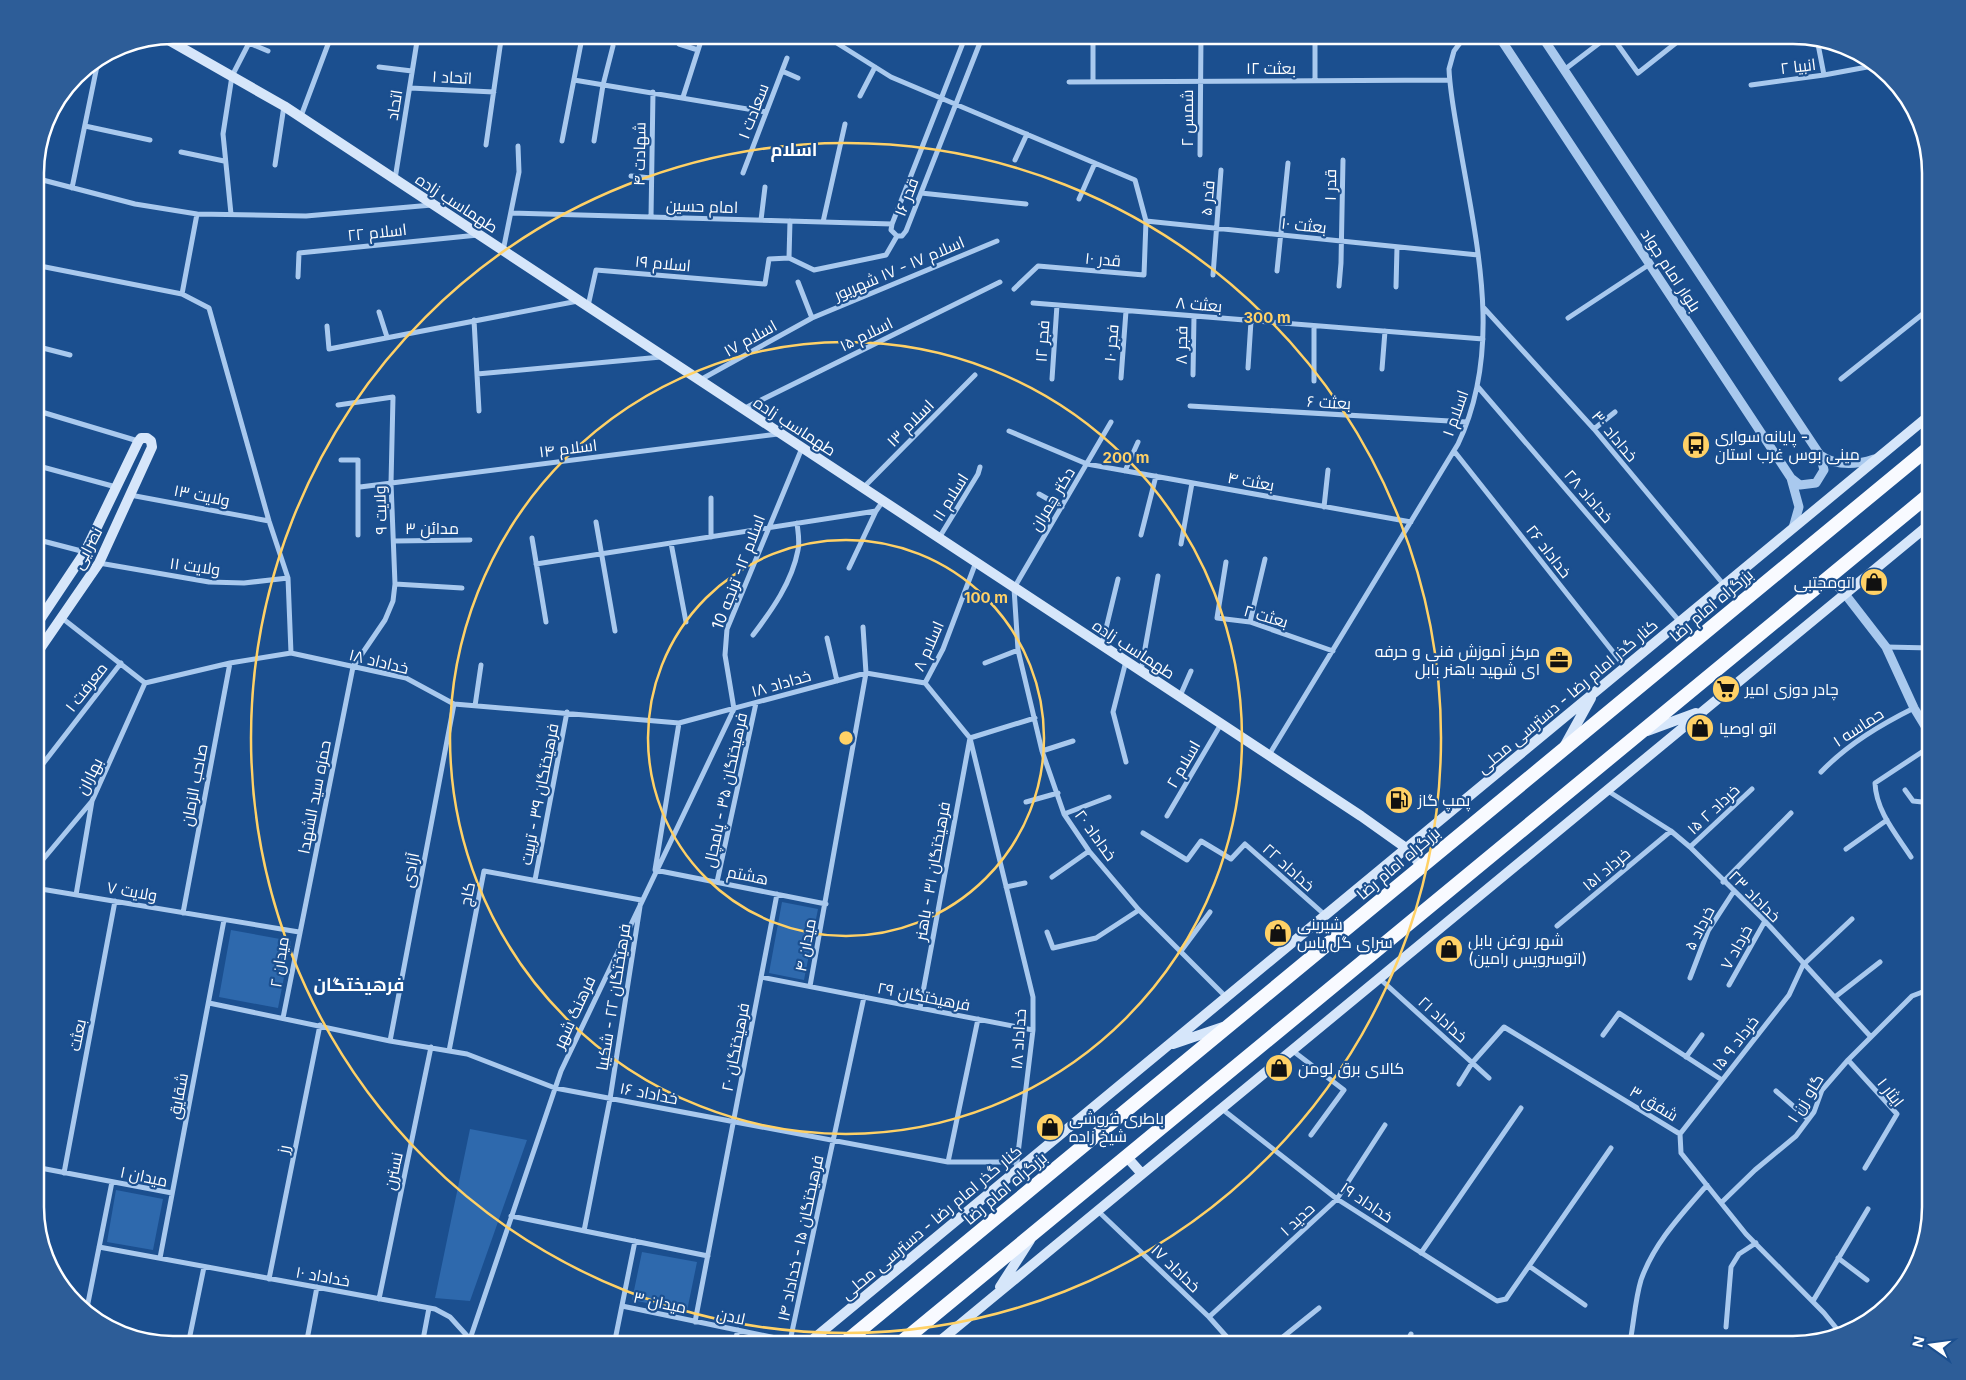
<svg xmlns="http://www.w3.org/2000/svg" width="1966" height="1380" font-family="Inter,Cairo,sans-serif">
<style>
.green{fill:#2e69ad}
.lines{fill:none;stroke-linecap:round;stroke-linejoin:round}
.minor{stroke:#a9c9ee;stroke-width:5}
.tertiary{stroke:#a9c9ee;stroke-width:9}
.secondary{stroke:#d6e6fa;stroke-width:10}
.trunk{stroke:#f8faff;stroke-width:14}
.ring{fill:none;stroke:#ffd166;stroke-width:2.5}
.labels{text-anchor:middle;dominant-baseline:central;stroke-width:4.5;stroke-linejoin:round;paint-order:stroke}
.street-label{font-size:16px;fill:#fff;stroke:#1b4f8f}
.poi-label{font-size:16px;fill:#fff;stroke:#1b4f8f;text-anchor:start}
.neighbourhood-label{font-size:18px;font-weight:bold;fill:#fff;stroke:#1b4f8f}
.rim{fill:none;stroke:#fff;stroke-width:2.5}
.centre{fill:#ffd166;stroke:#1b4f8f;stroke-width:2.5}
.ring-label{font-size:15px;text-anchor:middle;font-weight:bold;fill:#ffd166;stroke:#1b4f8f;stroke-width:4.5;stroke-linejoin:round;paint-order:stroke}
</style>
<rect width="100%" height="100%" fill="#1b4f8f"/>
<path class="green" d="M782,902L818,909L804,980L769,973Z
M231,930L291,941L278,1008L219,997Z
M470,1129L527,1140L470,1301L435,1298Z
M116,1190L163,1199L153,1250L107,1242Z
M642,1252L697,1262L687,1311L632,1300Z"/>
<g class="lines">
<path class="minor" d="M824,35L891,77L1135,180L1146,221L1144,275L1038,266L1014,289
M966,35L892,224L891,230L897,236H902L906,231L983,35
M1093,35V81
M1315,35V80
M1611,35L1638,73L1686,35
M1758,35V36
M1817,39L1824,75
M679,44L698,50
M379,67L412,71
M1564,70L1610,35
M782,71L798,78
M574,80L766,112
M1069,82L1449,80
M1751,85L1824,75L1878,65
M410,88L494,92
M860,96L875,67
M683,97L701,41
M301,116L330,39
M85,126L150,140
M1922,134L1931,319
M562,141L582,38
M594,141L603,85L613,46
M486,145L501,40
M181,152L224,161
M1200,155L1201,35
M1015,160L1027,134
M275,165L284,106
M743,173L787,58
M631,176L651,178
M35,178L135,204L197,214L306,216L432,205
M395,179L418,35
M72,188L97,66
M921,193L1026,204
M1079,199L1095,163
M511,213L892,224
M231,214L223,134L232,76L249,43L268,51
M651,217L653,92
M761,220L765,187
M1146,221L1478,255
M823,222L845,124
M503,251L519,172L518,146
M789,258L790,221
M35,265L182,294L209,308L269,521L288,578L291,653
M1277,271L1288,163
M1213,275L1221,170
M298,277L299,253L478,235
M798,282L812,318
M1339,286L1341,263L1343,160
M1396,287L1397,247
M182,294L197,214
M1033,303L1483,339
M588,306L596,270L765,284L769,259L789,258L814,270L886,255L897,236
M1483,307L1594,429L1724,585
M379,312L387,337
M1568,318L1650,264
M474,320L479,411
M327,326L329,349L578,301
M35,346L70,355
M1248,368L1251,321
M1382,369L1385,331
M477,374L661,357
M1193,375L1194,316
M1121,378L1126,311
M1052,379L1057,305
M1841,379L1929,309
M700,380L812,318L997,241
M1314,381V326
M1478,387L1680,622
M1190,406L1467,422
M743,409L1000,282
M35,410L138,441
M1111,422L1014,588L1018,650L1042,751L1064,814L1089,851L1139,910L1226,997
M1594,429L1615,412
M1009,431L1087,464L1411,522
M1454,451L1625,667
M341,460H358V535
M35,465L116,487
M1125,471L1138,442
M360,487L778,434
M863,488L975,375
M1039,494L1062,507
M130,495L269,521
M1324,507L1328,470
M596,522L615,631
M1141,535L1156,476
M711,537V498
M532,538L546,622
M939,538L978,474L980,467
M35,539L85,552
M394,541L470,540
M671,543L686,622
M1181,544L1192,483
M1226,562L1217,618L1250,622L1333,651
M99,563L209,582L244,583L288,578
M536,564L876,511
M849,568L876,511L883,501
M395,584L462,588
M62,618L145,683
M1250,622L1265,559
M753,635C772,610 792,582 798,550C800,542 798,532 797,523
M827,638L837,681
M1102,645L1118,579
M1886,647L1931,648
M1126,661L1113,712L1126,762
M985,663L1018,650
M1141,671L1158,576
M145,683L230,663L291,653L406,678L454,704L679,723L866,673L925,683L970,738L1033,997V1030L1016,1170
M925,683L943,649L976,562
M1180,696L1191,671
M475,706L481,665
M679,723L655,870L826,904
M1042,751L1073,741
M1269,755L1458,444C1504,348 1476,241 1459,141C1455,117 1450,93 1449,69L1454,51L1466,35
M1821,772C1848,744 1880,725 1914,708
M35,774L121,663
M1905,790L1913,801L1922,802L1931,794
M1608,791L1671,831L1690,847L1765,921L1871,1037
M1026,802L1058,793
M1064,814L1109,797
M1167,816L1221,724
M1143,833L1187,860L1201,841L1231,859L1245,844L1325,915
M1690,847L1752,789
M1846,849L1887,820
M1911,857C1896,834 1876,811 1875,783L1931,746
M35,869L92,801L145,683
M1052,877L1089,851
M535,880L567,712
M717,882L756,703
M1723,882L1791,813
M1006,887L1025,883
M35,888L299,932
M76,895L92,801
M183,913L230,663
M1557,926L1671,831
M1047,932L1053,948L1096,938L1139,910
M1181,951L1210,912
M761,977L1033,1030
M1379,978L1489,1078
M1690,978L1708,931L1734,891
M1729,985L1765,921
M810,986L866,673L863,627
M1925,991L1931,923
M1835,997L1880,962
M209,1003L390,1041L467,1054L555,1088L948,1162H1017
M920,1008L970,738L1035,718
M283,1018L353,667L385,620L393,601L395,584L391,483L393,397L338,405
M1603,1035L1619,1013L1722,1080
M390,1041L454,704
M449,1051L484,871L641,900L610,1099L584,1231
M1293,1051L1344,1090L1311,1135
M1686,1057L1702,1035
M1848,1060L1897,1114L1865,1168
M1459,1084L1472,1063L1504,1027L1680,1134L1681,1153L1746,1234L1824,1313L1841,1334
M1776,1091L1808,1119
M1222,1109L1337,1199L1497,1301L1506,1299L1611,1148
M1680,1134L1789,995L1803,965L1852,919
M948,1162L978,1019
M35,1167L172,1193
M64,1173L115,901
M1722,1202L1755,1170L1796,1136L1814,1112L1822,1090L1848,1060L1912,996L1925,991L1931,992
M1098,1211L1209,1317L1234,1345
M511,1216L708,1256
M99,1247L435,1309L450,1317L470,1339
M1421,1253L1521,1108
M160,1258L224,920
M1838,1258L1867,1280
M1529,1266L1585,1305
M269,1279L320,1025
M379,1299L431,1047
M1813,1301L1868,1209
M622,1306L790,1341L864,997
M86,1313L112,1182
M1209,1317L1337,1199L1385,1125
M695,1322L777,894
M1726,1327L1731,1267L1739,1254L1756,1243
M470,1339L561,1071L734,709L725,655L727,629L802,448
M1630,1342C1634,1322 1635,1300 1641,1280C1654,1243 1681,1215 1707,1185
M188,1345L204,1267
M306,1345L317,1287
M422,1345L429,1308
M471,1345L470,1339L493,1345
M614,1345L635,1241
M734,1345L738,1330
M1273,1345L1319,1308
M1405,1345L1411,1334"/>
<path class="tertiary" d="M1498,35L1791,478L1799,507L1793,528
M1541,35L1820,455C1836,466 1856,465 1874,459
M1791,478L1800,485L1816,483L1824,470L1820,455
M1845,594L1886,647L1914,708L1931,736"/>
<path class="secondary" d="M163,37L284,106L1361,816L1406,848L1422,866
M1830,576L1845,594
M35,627L85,552L138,442L141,438H147L151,441L152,447L99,563L35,656
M1647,731L1696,713
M1564,747L1591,698
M1173,1044L1223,1027
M1126,1156L1142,1174
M1000,1287L1030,1240
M806,1345L1931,414
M935,1345L1931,523"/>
<path class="trunk" d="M842,1345L1931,446
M898,1345L1931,493"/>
</g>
<g class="ring">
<circle cx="846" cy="738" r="198"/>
<circle cx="846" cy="738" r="396"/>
<circle cx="846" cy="738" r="595"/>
</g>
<defs>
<symbol id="bus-disc" viewBox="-11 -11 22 22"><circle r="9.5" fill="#ffd166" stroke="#1b4f8f"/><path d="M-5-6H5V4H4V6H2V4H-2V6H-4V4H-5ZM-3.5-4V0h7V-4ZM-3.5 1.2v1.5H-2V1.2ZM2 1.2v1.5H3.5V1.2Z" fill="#111"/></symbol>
<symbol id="shop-disc" viewBox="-11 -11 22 22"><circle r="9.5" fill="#ffd166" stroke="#1b4f8f"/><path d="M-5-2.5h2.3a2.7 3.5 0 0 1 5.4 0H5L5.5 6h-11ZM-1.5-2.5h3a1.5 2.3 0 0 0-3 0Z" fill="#111"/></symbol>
<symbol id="office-disc" viewBox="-11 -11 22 22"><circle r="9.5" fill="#ffd166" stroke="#1b4f8f"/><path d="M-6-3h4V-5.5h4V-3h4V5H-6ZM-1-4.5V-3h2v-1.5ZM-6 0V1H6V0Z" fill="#111"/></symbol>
<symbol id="supermarket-disc" viewBox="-11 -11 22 22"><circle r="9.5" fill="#ffd166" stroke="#1b4f8f"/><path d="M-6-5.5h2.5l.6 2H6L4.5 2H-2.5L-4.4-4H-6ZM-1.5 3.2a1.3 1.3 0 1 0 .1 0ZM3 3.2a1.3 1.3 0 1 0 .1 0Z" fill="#111"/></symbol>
<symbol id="fuel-disc" viewBox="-11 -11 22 22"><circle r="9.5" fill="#ffd166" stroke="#1b4f8f"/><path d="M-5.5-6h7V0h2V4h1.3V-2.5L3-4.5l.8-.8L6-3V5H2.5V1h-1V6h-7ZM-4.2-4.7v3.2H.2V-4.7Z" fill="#111"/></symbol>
</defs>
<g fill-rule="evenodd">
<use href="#bus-disc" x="1680" y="429" width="32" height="32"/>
<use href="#shop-disc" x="1858" y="566" width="32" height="32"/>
<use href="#office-disc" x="1543" y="644" width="32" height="32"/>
<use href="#supermarket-disc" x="1710" y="673" width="32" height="32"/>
<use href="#shop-disc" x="1684" y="712" width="32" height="32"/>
<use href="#fuel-disc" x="1383" y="784" width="32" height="32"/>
<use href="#shop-disc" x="1262" y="917" width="32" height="32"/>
<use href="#shop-disc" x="1433" y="933" width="32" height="32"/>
<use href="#shop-disc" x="1263" y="1052" width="32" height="32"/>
<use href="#shop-disc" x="1034" y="1111" width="32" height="32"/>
</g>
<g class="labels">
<g class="street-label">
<text transform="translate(1798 66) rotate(-7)">انبیا ۲</text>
<text x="1271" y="68">بعثت ۱۲</text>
<text transform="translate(452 77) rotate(3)">اتحاد ۱</text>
<text transform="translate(394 105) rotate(-81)">اتحاد</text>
<text transform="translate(753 111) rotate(-69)">سعادت ۱</text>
<text transform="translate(1187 118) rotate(-90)">شمس ۲</text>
<text transform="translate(639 154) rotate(-89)">شهادت ۴</text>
<text transform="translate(1330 185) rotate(-89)">قدر ۱</text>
<text transform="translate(906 197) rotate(-69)">قدر ۱۶</text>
<text transform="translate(1207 198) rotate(-85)">قدر ۵</text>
<text transform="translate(457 203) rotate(33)">طهماسب زاده</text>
<text transform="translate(702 206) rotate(2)">امام حسین</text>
<text transform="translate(1304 225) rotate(6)">بعثت ۱۰</text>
<text transform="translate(377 232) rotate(-6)">اسلام ۲۲</text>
<text transform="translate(1103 259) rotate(5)">قدر ۱۰</text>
<text transform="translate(663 263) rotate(5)">اسلام ۱۹</text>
<text transform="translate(899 268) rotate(-23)">اسلام ۱۷ - ۱۷ شهریور</text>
<text transform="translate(1671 270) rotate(57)">بلوار امام جواد</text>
<text transform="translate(1199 304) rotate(5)">بعثت ۸</text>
<text transform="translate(866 334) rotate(-26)">اسلام ۱۵</text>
<text transform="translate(750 338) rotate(-29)">اسلام ۱۷</text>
<text transform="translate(1042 341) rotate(-86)">فجر ۱۲</text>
<text transform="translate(1111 343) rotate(-85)">فجر ۱۰</text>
<text transform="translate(1181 345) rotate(-89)">فجر ۸</text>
<text transform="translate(1329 402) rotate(3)">بعثت ۶</text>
<text transform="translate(1455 413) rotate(-70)">اسلام ۱</text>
<text transform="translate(910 423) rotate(-45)">اسلام ۱۳</text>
<text transform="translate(795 426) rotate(33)">طهماسب زاده</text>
<text transform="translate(1615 436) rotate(50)">خداداد ۳۰</text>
<text transform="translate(568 448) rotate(-7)">اسلام ۱۴</text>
<text transform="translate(1251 481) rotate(10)">بعثت ۴</text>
<text transform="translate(202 495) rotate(11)">ولایت ۱۳</text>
<text transform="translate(1589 496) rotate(49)">خداداد ۲۸</text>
<text transform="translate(950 497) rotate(-58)">اسلام ۱۱</text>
<text transform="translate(1052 499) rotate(-59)">دکتر چمران</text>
<text transform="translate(380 510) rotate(-92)">ولایت ۹</text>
<text x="432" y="528">مدائن ۳</text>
<text transform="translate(87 548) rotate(-62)">نصرایی</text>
<text transform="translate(1549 551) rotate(52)">خداداد ۲۶</text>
<text transform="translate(195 566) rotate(8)">ولایت ۱۱</text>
<text transform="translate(738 572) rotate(-69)">اسلام ۱۲- ترنجه 10</text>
<text transform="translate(1711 605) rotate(-40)">بزرگراه امام رضا</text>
<text transform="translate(1266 616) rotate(16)">بعثت ۲</text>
<text transform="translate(928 646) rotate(-66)">اسلام ۸</text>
<text transform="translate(1134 649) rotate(33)">طهماسب زاده</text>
<text transform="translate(379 661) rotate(14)">خداداد ۱۸</text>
<text transform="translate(781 683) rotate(-16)">خداداد ۱۸</text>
<text transform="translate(86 687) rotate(-52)">معرفت ۱</text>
<text transform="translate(1567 696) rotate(-40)">کنار گذر امام رضا - دسترسی محلی</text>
<text transform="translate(1858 727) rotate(-33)">حماسه ۱</text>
<text transform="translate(1183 764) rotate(-60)">اسلام ۲</text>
<text transform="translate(89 776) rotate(-63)">بهاران</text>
<text transform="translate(194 785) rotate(-79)">صاحب الزمان</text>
<text transform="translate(725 790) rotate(-78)">فرهیختگان ۳۵ - پامچال</text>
<text transform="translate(539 794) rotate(-79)">فرهیختگان ۳۹ - تربیت</text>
<text transform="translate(314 797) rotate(-79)">حمزه سید الشهدا</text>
<text transform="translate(1713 809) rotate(-43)">۱۵ خرداد ۲</text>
<text transform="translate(1096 835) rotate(54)">خداداد ۲۰</text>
<text transform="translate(1398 863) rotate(-40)">بزرگراه امام رضا</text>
<text transform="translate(1289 867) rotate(42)">خداداد ۲۲</text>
<text transform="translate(1606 869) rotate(-40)">۱۵خرداد ۱</text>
<text transform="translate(410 870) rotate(-79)">آزادی</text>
<text transform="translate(932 871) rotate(-80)">فرهیختگان ۳۱ - باهنر</text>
<text transform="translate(748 875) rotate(11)">هشتم</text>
<text transform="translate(132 891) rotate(10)">ولایت ۷</text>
<text transform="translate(467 894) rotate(-79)">کاج</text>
<text transform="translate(1755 896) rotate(45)">خداداد ۲۳</text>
<text transform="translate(1699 928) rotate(-63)">خرداد ۵</text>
<text transform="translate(805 945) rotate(-79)">میدان ۴</text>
<text transform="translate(1736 947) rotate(-61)">خرداد ۷</text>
<text transform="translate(279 962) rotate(-81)">میدان ۲</text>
<text transform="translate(924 996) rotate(11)">فرهیختگان ۲۹</text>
<text transform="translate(613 997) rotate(-81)">فرهیختگان ۲۲ - شکیبا</text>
<text transform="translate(574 1012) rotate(-65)">فرهنگ شهر</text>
<text transform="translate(1443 1019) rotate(42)">خداداد ۲۱</text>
<text transform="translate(77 1035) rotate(-79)">بعثت</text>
<text transform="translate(1018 1039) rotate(-86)">خداداد ۱۸</text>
<text transform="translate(1735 1043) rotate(-52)">۱۵ خرداد ۹</text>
<text transform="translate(735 1047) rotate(-79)">فرهیختگان ۲۰</text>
<text transform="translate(1891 1092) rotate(52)">ایثار ۱</text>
<text transform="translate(649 1093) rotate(11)">خداداد ۱۶</text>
<text transform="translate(178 1096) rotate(-79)">شقایق</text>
<text transform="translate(1805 1098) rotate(-58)">گاو زن ۱</text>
<text transform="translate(1654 1103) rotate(31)">شفق ۳</text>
<text transform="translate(283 1149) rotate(-79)">رز</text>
<text transform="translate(393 1171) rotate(-78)">نسترن</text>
<text transform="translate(144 1176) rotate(12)">میدان ۱</text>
<text transform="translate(1005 1188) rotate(-40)">بزرگراه امام رضا</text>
<text transform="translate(1367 1202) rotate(34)">خداداد ۱۹</text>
<text transform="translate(1297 1219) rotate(-43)">حدید ۱</text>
<text transform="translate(931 1222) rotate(-40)">کنار گذر امام رضا - دسترسی محلی</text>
<text transform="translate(800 1238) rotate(-78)">فرهیختگان ۱۵ - خداداد ۱۴</text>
<text transform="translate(1176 1268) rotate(44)">خداداد ۱۷</text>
<text transform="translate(323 1276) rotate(10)">خداداد ۱۰</text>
<text transform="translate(660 1302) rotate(12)">میدان ۳</text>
<text transform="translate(731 1316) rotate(12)">لادن</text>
</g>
<g class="poi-label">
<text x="1715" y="436">پایانه سواری -<tspan x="1715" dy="18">مینی بوس غرب استان</tspan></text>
<text x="1855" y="582" text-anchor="end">اتومجتبی</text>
<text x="1540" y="651" text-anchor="end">مرکز آموزش فنی و حرفه<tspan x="1540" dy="18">ای شهید باهنر بابل</tspan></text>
<text x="1745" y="689">چادر دوزی امیر</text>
<text x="1719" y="728">اتو اوصیا</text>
<text x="1418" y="800">پمپ گاز</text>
<text x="1297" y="924">شیرینی<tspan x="1297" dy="18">سرای گل یاس</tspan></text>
<text x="1468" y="940">شهر روغن بابل<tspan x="1468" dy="18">(اتوسرویس رامین)</tspan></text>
<text x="1298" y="1068">کالای برق لومن</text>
<text x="1069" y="1118">باطری فروشی<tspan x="1069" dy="18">شیخ زاده</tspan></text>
</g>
<g class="neighbourhood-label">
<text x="794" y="149">اسلام</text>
<text x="359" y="984">فرهیختگان</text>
</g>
</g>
<path d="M0 0H1966V1380H0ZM173 44H1793A129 129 0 0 1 1922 173V1207A129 129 0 0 1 1793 1336H173A129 129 0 0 1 44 1207V173A129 129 0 0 1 173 44Z" fill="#2d5d98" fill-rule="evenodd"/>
<path class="rim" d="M173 44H1793A129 129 0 0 1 1922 173V1207A129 129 0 0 1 1793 1336H173A129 129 0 0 1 44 1207V173A129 129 0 0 1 173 44Z"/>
<circle cx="846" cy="738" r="8" class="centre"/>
<g class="ring-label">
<text x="1267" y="323">300 m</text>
<text x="1126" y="463">200 m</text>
<text x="986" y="603">100 m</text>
</g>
<g transform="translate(1931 1345) rotate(284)" stroke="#1b4f8f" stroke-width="4" paint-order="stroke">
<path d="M0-4L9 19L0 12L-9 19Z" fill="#ffffff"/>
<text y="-8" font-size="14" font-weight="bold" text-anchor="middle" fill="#ffffff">N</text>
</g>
</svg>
